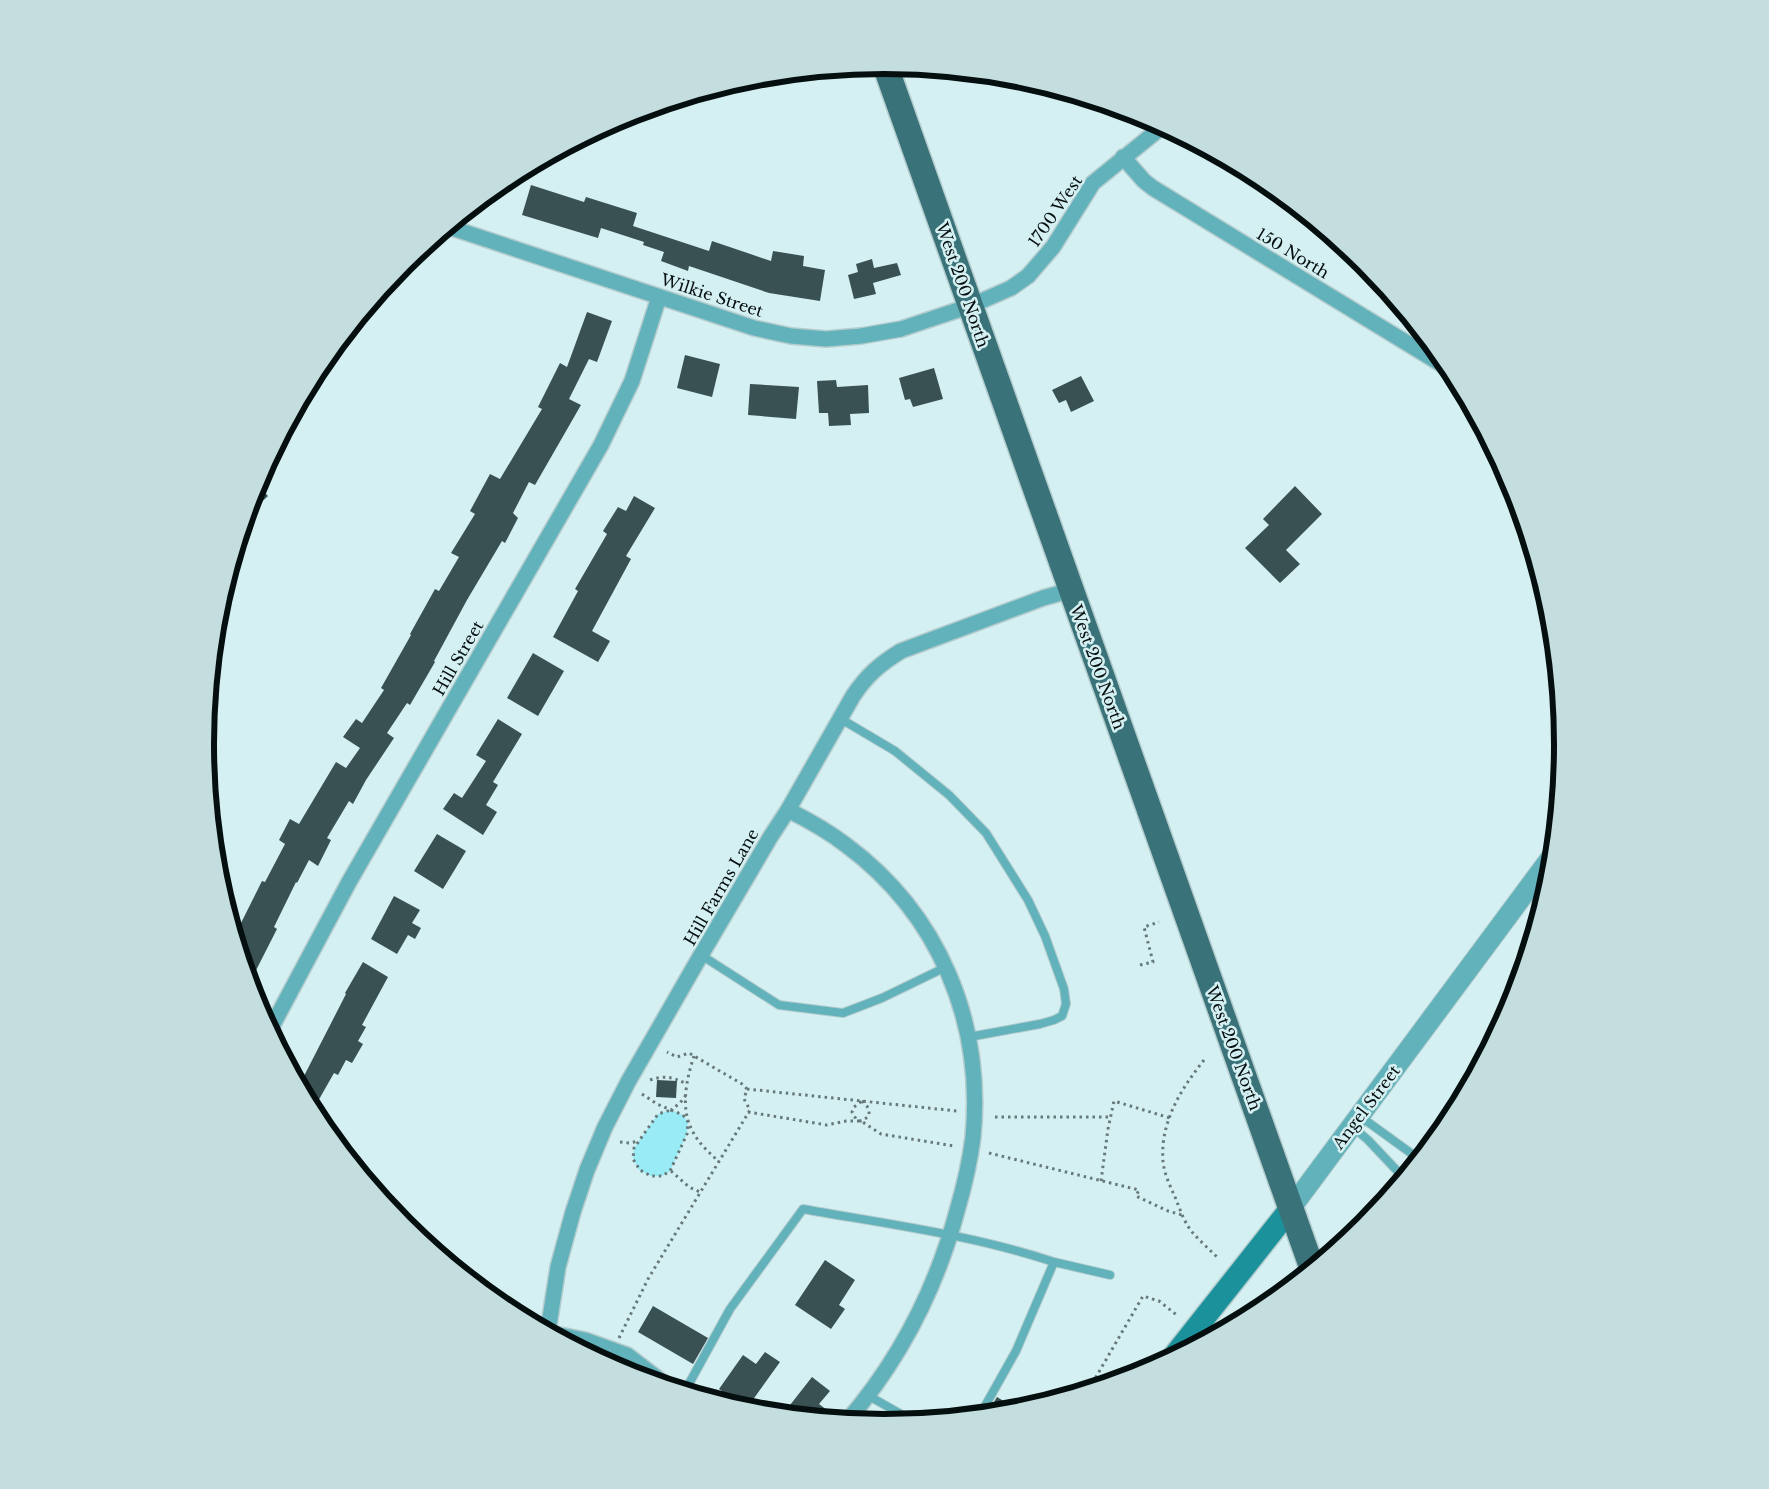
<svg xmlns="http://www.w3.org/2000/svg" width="1769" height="1489" font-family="'Libre Baskerville',serif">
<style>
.green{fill:#99ecf5}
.building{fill:#3a5154}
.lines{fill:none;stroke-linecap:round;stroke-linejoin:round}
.service-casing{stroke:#b4ccce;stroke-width:10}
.minor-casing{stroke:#b4ccce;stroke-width:18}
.tertiary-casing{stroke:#b4ccce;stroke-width:22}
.secondary-casing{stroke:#b4ccce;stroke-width:25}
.primary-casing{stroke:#b4ccce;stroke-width:28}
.path{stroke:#67787a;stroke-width:3;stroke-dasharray:2.5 4;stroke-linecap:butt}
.service{stroke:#61b2ba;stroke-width:8}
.minor{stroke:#61b2ba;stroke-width:15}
.tertiary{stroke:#61b2ba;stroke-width:20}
.secondary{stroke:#1b919b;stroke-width:22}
.primary{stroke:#397278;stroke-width:25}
.labels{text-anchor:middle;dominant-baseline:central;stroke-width:5;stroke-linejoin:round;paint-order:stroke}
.street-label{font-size:16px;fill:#060f10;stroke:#d5f0f2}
.rim{fill:none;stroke:#060f10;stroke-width:6}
</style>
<rect width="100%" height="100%" fill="#d5f0f2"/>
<path class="green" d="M671,1110L683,1115L688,1122L687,1134L670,1171L662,1176H651L639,1170L633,1159L634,1148L658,1114Z"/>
<path class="building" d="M531,185L584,202L586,197L637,213L633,226L709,251L712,241L771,261L773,251L804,256L803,266L825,270L820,301L769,293L689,266L688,271L661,261L664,252L643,245L644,242L601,228L598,238L522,215Z
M872,259L874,268L897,263L901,275L873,283L876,294L854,299L848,275L858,272L856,264Z
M587,312L612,321L597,362L589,359L569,399L581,405L535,485L529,482L513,513L518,518L505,543L502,541L467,600L434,661L435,662L410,705L407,703L387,733L394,738L366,780L353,804L349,801L327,838L331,840L318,866L309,860L297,883L296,882L274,927L277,929L250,982L239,947L245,935L237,931L262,881L265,882L285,844L279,840L290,819L299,824L336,762L346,768L360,748L343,737L356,719L362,723L384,690L381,688L411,635L410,634L435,589L439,591L459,557L451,553L475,514L470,511L490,474L500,479L542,409L538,407L560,363L567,367Z
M685,355L720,364L712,397L677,388Z
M934,368L943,399L913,407L910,399L905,400L899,378Z
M1081,376L1094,401L1071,412L1066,400L1059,403L1052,390Z
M836,380L837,387L868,385L869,413L850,414L851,425L829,426L828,413H819L817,381Z
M750,384L799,387L796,419L748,415Z
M257,484L268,496L248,515Z
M1295,486L1322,514L1286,550L1300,564L1280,583L1245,548L1269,525L1263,519Z
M634,496L655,508L626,556L631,559L592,631L610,641L598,662L553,637L578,591L575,589L607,534L603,531L618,507L626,511Z
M533,653L564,671L538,716L507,698Z
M498,719L522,734L493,782L498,785L486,805L497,812L483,835L443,809L454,793L462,798L486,761L476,755Z
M437,834L466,851L443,889L414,871Z
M394,896L420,910L412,923L421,928L415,939L408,935L397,954L371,939Z
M363,962L388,977L362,1025L366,1027L358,1041L363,1044L352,1063L346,1060L338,1075L334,1073L313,1110L291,1069L304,1076L346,994L345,993Z
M657,1080L677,1081L676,1098L656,1097Z
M825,1260L855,1280L839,1305L845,1309L831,1329L795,1305Z
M653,1306L708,1338L693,1364L638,1332Z
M765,1352L780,1362L747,1408L719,1389L743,1355L756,1364Z
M812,1377L830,1391L819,1404L827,1410L821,1418L783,1414Z
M997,1397L1018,1410L987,1414Z"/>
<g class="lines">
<defs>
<path id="service" d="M841,719L895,751L949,795L986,833L1028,900L1045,936L1064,989L1066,1004L1062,1016L1054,1020L1040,1024L969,1037
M701,955L779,1005L843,1013L882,998L946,967
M1361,1117L1419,1159
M1353,1127L1368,1140L1403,1177
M1054,1262L1110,1275
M685,1391L730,1309L803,1209C887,1224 973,1235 1054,1262L1016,1351L980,1415
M869,1396L913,1421"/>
<path id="minor" d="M1123,157L1144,181L1153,188L1451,370
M449,227L754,328L791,336L826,339L861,336L901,329L970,306L1011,288L1028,276L1053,247L1093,183L1163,126
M788,810C808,820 828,831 846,845C939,914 984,1022 973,1137C970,1161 964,1187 957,1211C936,1289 901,1358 848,1420
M270,1030L349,882L601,445L632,381L659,297
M548,1331L558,1267L573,1212L587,1170L605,1127L628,1082L701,955L771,836L788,810L853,696C867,675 880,664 901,651L1043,598L1071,590
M550,1333L585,1340L627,1355L666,1385"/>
<path id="tertiary" d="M1291,1208L1553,855"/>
<path id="secondary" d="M1174,1356L1291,1208"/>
<path id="primary" d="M885,65L1312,1268"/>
</defs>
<use href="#service" class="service-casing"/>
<use href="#minor" class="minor-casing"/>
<use href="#tertiary" class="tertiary-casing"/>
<use href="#secondary" class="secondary-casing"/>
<use href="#primary" class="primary-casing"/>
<path class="path" d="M1140,965L1153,962L1144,927L1159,922
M694,1056C686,1080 680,1110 693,1132C699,1144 710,1153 719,1162
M1204,1060C1181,1089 1160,1122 1163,1161C1164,1173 1170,1186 1175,1197C1180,1209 1184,1222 1192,1232C1200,1241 1210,1250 1219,1259
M650,1080C666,1075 672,1077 687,1084
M747,1089L957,1111
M642,1094L657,1104L671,1110L680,1103L686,1095
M862,1101C867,1105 871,1110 868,1117L861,1121L856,1119L852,1112L854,1107Z
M671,1110L683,1115L688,1122L687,1134L670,1171L662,1176H651L640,1170L633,1159L634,1148L658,1114Z
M748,1112L827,1125L846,1121H861L881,1134L954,1146
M995,1117H1111
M620,1142L630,1143L638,1141
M989,1153L1139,1190L1136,1196L1168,1211L1182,1215
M671,1171L689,1187L700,1192
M1101,1181L1108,1129L1114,1101L1170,1118
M619,1338L648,1279L750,1110L744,1099L747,1089L742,1084L689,1053L677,1057L667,1052
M1089,1389L1143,1296L1159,1301L1178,1316"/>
<use href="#service" class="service"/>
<use href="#minor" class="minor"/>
<use href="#tertiary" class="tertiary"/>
<use href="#secondary" class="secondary"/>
<use href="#primary" class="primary"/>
</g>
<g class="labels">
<g class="street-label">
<text transform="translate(1055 211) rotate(-56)">1700 West</text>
<text transform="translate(1293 253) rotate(31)">150 North</text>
<text transform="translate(963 285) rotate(71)">West 200 North</text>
<text transform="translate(712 295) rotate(18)">Wilkie Street</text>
<text transform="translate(458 658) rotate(-60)">Hill Street</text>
<text transform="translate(1098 667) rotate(70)">West 200 North</text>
<text transform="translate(721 887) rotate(-60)">Hill Farms Lane</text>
<text transform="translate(1234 1048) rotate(70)">West 200 North</text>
<text transform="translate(1366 1107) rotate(-53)">Angel Street</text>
</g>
</g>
<path d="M0 0H1769V1489H0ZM214 744a670 670 0 1 1 1340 0a670 670 0 1 1-1340 0Z" fill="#c4dee0" fill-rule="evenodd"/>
<path class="rim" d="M214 744a670 670 0 1 1 1340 0a670 670 0 1 1-1340 0Z"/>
</svg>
